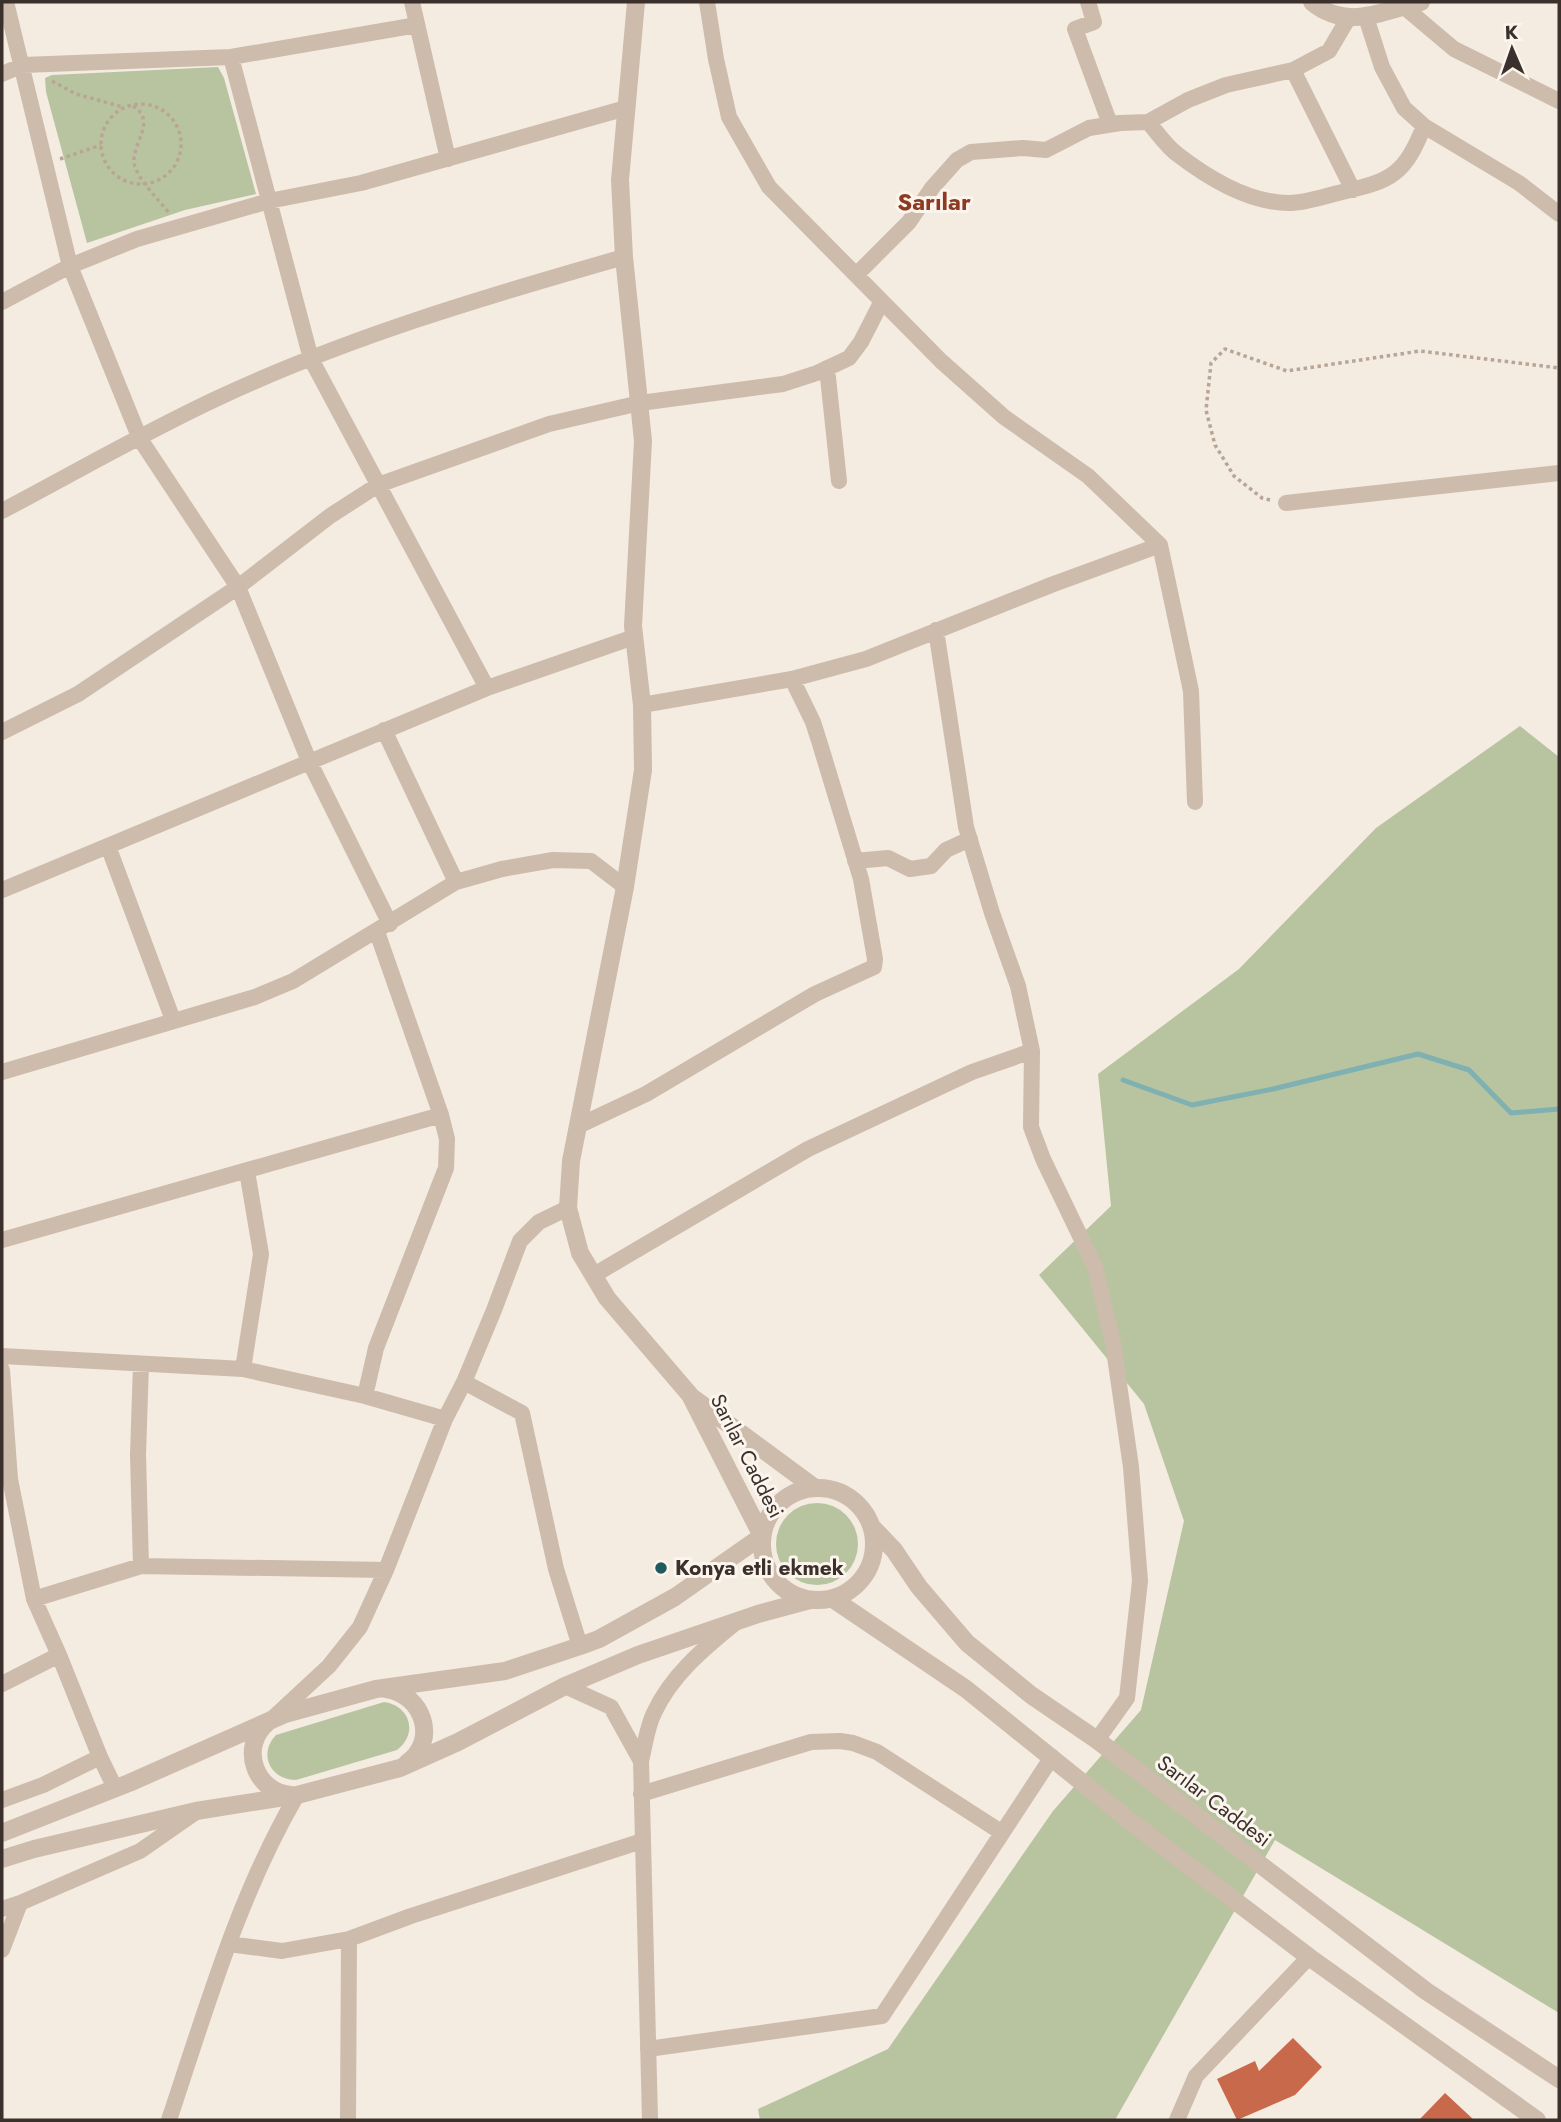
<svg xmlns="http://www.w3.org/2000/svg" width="1561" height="2122" font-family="Jost,sans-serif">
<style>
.green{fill:#b8c4a0}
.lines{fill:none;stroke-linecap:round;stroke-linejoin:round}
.stream{stroke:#7fb0b2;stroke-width:5}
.building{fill:#c8694b}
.path{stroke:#b9a596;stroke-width:3.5;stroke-dasharray:3.5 3.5;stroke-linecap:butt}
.minor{stroke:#cdbbac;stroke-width:16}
.tertiary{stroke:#cdbbac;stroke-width:18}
.poi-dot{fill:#1f5a5e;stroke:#fbf5ee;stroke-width:2.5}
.labels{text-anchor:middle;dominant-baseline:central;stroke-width:6;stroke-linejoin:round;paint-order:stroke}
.street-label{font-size:21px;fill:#3b302b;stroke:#fbf5ee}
.poi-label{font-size:21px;font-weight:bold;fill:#3b302b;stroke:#fbf5ee;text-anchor:start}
.quarter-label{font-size:24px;font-weight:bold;fill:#8c3b22;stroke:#fbf5ee}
</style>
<rect width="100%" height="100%" fill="#f4ebe1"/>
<path class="green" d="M218,67L224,78L256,194L185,210L87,243L46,92L45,78L52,75Z
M1520,726L1559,757V2013L1275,1840L1115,2120H760L758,2109L888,2049L1053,1811L1141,1710L1184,1521L1144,1404L1039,1275L1111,1206L1098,1074L1239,969L1376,828Z
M776 1544a41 41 0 1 1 82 0a41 41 0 1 1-82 0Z
M384,1702C411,1706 418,1734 397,1750L296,1780C270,1780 258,1754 276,1735Z"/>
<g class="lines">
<path class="stream" d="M1123,1080L1192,1105L1273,1089L1418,1054L1469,1070L1511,1113L1559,1109"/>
</g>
<path class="building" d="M1293,2038L1322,2067L1295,2095L1237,2120L1217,2079L1255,2061L1259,2071Z
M1445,2093L1474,2120H1419Z"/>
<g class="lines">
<path class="path" d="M52,81L76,94L123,107
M101 144a40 40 0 1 1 80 0a40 40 0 1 1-80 0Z
M133,106C157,121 133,142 134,162C135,177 160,201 169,213
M60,159L101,145
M1270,500L1262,498L1234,476L1215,445L1206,410L1211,363L1225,349L1287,371L1420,351L1559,368"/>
<path class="minor" d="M6,2L70,266L140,439L238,587L309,761L390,924
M412,2L448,159
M707,2L716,59L729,117L769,187L941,361L1004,417L1088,476L1160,545L1191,691L1195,802
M1088,2L1094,22L1075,29L1110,124
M1401,2L1403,6L1454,49L1559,101
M1366,17L1382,67L1404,108L1424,126L1519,183L1559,214
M231,57L311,359L487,688
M1293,70L1329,51L1349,17
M2,74L23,65L231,57L417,25
M1148,122C1157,132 1166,146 1177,154C1208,178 1249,203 1289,203C1306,203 1325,196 1342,192C1392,181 1405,174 1424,126
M856,275L909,222L932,188L957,160L971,152L1023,148L1046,150L1089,128L1120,123L1148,122L1188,100L1226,85L1293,70L1353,190
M2,302L70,266L137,239L269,201L361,183L626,108
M827,368L839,481
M1286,503L1559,473
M2,511C74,473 145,432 218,398C348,337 487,296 624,257
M936,630L966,827L992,913L1018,986L1032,1051L1031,1127L1043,1159L1095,1267L1113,1343L1131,1467L1140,1581L1127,1698L1097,1740
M642,705L792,679L866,659L1051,585L1160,545
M384,730L456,882
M2,732L78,694L238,587L330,516L378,485L549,424L640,403L783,384L817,373L849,358L861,342L882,301
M108,846L173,1020
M855,861L888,858L910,869L931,866L946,850L970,839
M2,890L487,688L634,637
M2,1072L255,997L293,981L456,882L502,869L553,860L591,861L625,887
M578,1126L646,1094L815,994L874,967L875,959L861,879L820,744L813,722L792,679
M2,1240L441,1115
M594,1275L808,1149L972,1072L1032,1051
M2,1356L243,1369L365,1396L445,1419
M243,1369L261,1254L247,1171
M2,1370L10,1479L34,1599L59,1655L100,1757L115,1788
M464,1382L522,1413L556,1569L580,1646
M365,1396L376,1348L446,1168L447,1139L441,1115L377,932
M141,1566L138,1455L141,1364
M34,1599L141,1566L386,1570
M2,1684L59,1655
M565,1686L611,1707L641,1761
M273,1718L329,1666L360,1627L386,1570L445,1419L464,1382L494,1310L520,1241L539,1222L568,1208
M641,1794L811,1742L840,1741L853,1743L877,1752L1001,1832
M2,1800L43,1785L100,1757
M2,1909L20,1903L140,1851L196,1812
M349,1939L411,1916L642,1841
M229,1944L282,1951L349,1939L348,2120
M2,1950L20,1903
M648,2049L882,2016L1052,1757
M169,2120C206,2010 238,1896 297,1795
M650,2120L641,1761C645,1745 647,1727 654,1713C671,1676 703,1649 734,1624
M1177,2120L1196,2076L1309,1957"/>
<path class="tertiary" d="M1312,2C1347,31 1382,11 1421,2
M693,1398L815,1488
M762 1544a56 56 0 1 1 112 0a56 56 0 1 1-112 0Z
M872,1527L894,1550L919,1587L967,1643L1031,1695L1097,1740L1426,1991L1559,2079
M833,1599L966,1689L1130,1821L1309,1957L1537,2120
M386,1689C423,1694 439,1741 407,1763
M267,1723C239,1747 255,1792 291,1795
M2,1833L129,1783L285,1714L376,1689L505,1671L580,1646L599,1639L675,1597L762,1536L690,1395L607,1298L580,1253L568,1208L571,1161L625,887L643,770L642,705L633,626L643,441L624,257L620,180L636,2
M2,1859L34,1849L196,1811L297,1795L400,1768L458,1742L565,1686L638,1655L758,1614L810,1600"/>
</g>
<circle class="poi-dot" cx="661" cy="1568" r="7"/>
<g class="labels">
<g class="street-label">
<text transform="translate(747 1456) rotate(63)">Sarılar Caddesi</text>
<text transform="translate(1214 1801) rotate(37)">Sarılar Caddesi</text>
</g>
<g class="poi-label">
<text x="675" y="1568">Konya etli ekmek</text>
</g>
<g class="quarter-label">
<text x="934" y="201">Sarılar</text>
</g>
</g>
<rect width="1561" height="2122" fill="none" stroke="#3b302b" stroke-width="7"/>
<g transform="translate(1512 49) rotate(358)" stroke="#fbf5ee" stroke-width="5" paint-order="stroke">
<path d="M0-5L12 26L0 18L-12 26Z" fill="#3b302b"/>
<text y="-10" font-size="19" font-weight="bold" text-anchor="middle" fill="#3b302b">K</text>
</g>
</svg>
